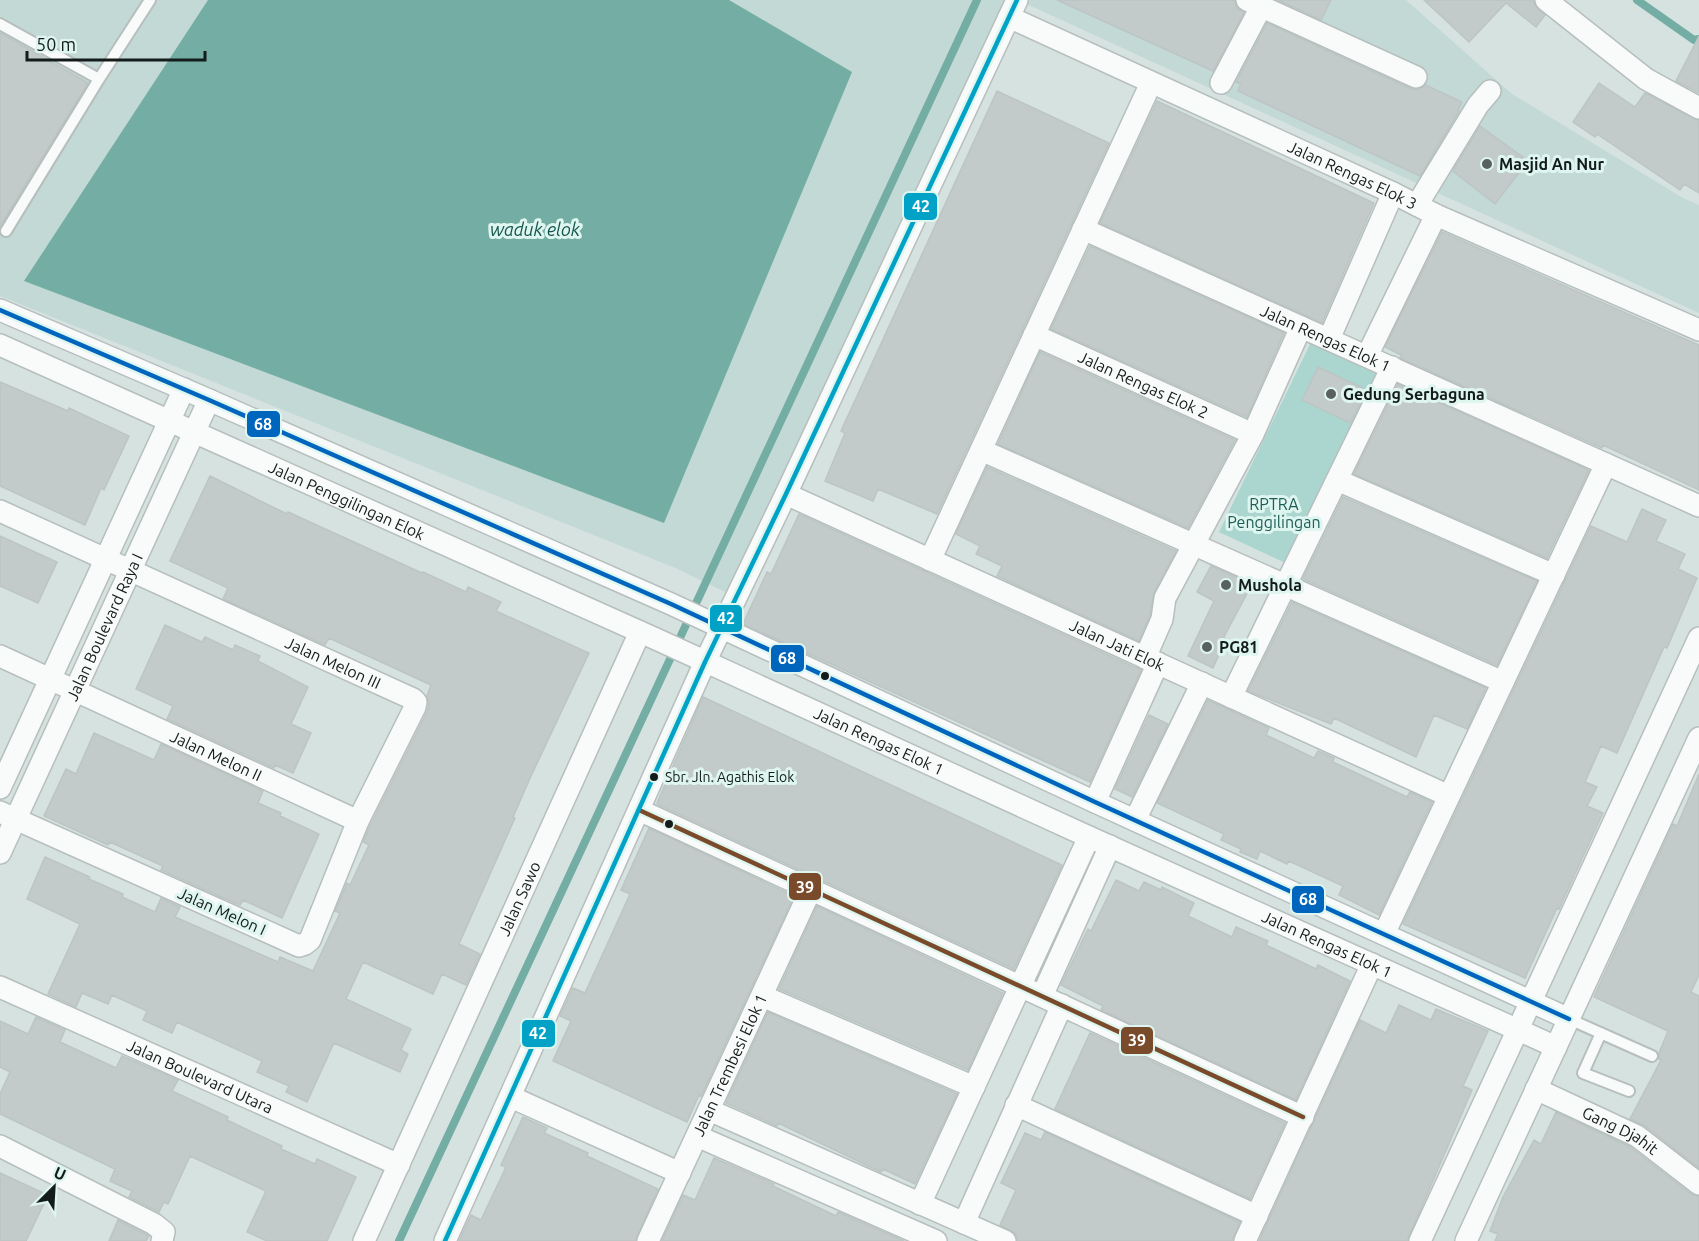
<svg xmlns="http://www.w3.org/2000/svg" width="1699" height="1241" font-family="Ubuntu,sans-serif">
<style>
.built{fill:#c3d9d5}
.green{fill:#aad6cf}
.water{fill:#73ada4}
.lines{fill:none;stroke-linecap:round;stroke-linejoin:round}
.stream{stroke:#73ada4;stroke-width:8}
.building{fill:#c2cbca;stroke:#bcc5c4;stroke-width:1.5}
.service-casing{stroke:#b6bfbe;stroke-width:14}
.minor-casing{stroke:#b6bfbe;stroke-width:24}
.service{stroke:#f9fbfa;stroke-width:10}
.minor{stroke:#f9fbfa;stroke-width:21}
.bus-1-casing{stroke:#def5f0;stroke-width:9}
.bus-2-casing{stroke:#def5f0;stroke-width:9}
.bus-3-casing{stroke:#def5f0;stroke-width:9}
.bus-1{stroke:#7a4b2a;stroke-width:4.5}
.bus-2{stroke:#01a2c5;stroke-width:4.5}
.bus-3{stroke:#0065bd;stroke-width:4.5}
.poi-dot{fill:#586160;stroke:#def5f0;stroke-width:2}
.bus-dot{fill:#141c1b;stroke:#def5f0;stroke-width:2}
.labels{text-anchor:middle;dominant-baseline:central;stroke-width:6;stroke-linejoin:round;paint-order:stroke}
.bus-label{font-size:14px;fill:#141c1b;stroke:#def5f0;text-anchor:start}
.poi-label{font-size:16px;font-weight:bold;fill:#141c1b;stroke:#def5f0;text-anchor:start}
.street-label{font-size:16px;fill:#141c1b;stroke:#def5f0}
.park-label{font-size:16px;fill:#1e5d55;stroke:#def5f0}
.water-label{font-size:18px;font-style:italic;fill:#14564e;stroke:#def5f0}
.line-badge{stroke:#def5f0;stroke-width:2}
.badge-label{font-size:16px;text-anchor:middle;font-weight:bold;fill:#fff}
</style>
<rect width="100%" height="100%" fill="#d6e2e0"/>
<path class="built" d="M0,0H1015L738,598L673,567L0,296Z
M1018,0H1406L1512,94L1683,198L1699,205V313Z"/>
<path class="green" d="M1313,338L1384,367L1294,567L1219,532Z"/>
<path class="water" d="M208,0H729L852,72L664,523L24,281Z"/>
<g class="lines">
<path class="stream" d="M1637,0L1694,40L1699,39
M399,1241L977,0"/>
</g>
<path class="building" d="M1057,0H1234L1237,8L1244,13L1213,71Z
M1278,0H1331L1321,20Z
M1424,0H1534V5L1545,15L1536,27L1506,3L1469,42Z
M1267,23L1411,89L1418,90L1426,85L1462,102L1458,110L1459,111L1420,176L1238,91L1241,84L1236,82Z
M0,33L88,83L0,226Z
M1699,36V93L1676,81Z
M1599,83L1635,107L1645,93L1699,121V193L1684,184L1680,190L1597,134L1595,137L1573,122Z
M997,91L1109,143L937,514L878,489L873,501L825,481L845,433L841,431Z
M1157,101L1374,203L1322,323L1100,223Z
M1480,126L1528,161L1495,204L1453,171Z
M1442,232L1699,345V490L1603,445L1602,448L1400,358L1401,355L1385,347Z
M1090,246L1284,333L1247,417L1051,329Z
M1040,352L1235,440L1188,528L998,444Z
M1318,367L1367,390L1350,423L1302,400Z
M0,382L68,411L69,408L129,436L104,490L101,488L85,525L0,486Z
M1398,384L1589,470L1547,558L1354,474Z
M987,467L1176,551L1154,592L1150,615L1139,641L997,576L1002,566L976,554L980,546L956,534Z
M210,476L287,514L288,512L422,573L423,572L466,592L468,587L501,602L496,611L589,653L531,776L513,817L515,818L459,944L480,954L466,985L442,974L433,994L363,962L346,999L411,1029L401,1050L408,1054L400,1072L334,1043L307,1102L286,1092L289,1086L257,1072L262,1061L177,1022L172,1033L143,1020L147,1011L112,995L108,1004L82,993L76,1007L48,994L80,924L27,899L45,857L90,877L89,879L123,894L122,897L155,912L161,898L180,907L175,917L278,962L280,957L313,971L340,913L335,911L347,883L350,885L369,845L363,842L370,826L427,712L429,704L427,696L431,685L329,638L325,645L223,599L228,588L170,561Z
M1343,497L1537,581L1497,665L1303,579Z
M1642,509L1666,520L1656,541L1685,554L1678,569L1697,578L1667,648L1664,647L1617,753L1601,746L1585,782L1597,787L1587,806L1603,813L1559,909L1557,908L1525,978L1403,924L1591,526L1627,542Z
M799,514L1141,670L1090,782L743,624L767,572L771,574Z
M0,536L57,562L38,603L0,586Z
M1211,566L1252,584L1224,637L1226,639L1213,668L1188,656L1214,601L1197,592Z
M1292,602L1486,688L1467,729L1434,715L1416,757L1334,718L1331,724L1248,691Z
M165,625L202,642L205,637L233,650L235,645L260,656L258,661L308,687L291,724L311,733L293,773L275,765L274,768L167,719L173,706L136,689Z
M703,697L1062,865L1014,969L659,805L657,803Z
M1208,700L1269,728L1266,735L1314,758L1318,751L1334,758L1333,762L1407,797L1410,792L1432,802L1379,915L1339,895L1343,886L1289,861L1287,864L1260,851L1257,859L1240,852L1241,849L1221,840L1224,834L1157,803Z
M1149,715L1168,724L1132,797L1115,789Z
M94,733L154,760L161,744L263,791L258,803L281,813L280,816L319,834L282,918L243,900L240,905L219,896L161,870L163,866L110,842L108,845L44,816L66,769L76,774Z
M1699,774V975L1691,992L1699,996V1168L1645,1126L1630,1119L1661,1060L1659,1059V1053L1668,1031L1594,997L1673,824L1677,826Z
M649,828L794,896L701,1096L699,1095L687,1122L553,1061L571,1021L560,1016L573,988L585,993L630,894L621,890Z
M1116,880L1139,891L1144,882L1161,890L1162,887L1194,903L1188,916L1232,937L1236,927L1268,941L1266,945L1316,969L1318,965L1350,981L1296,1100L1101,1010L1103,1006L1061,985L1088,929L1091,931Z
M817,906L1003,993L968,1070L779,989Z
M1399,1005L1431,1020L1436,1009L1488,1031L1463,1086L1472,1090L1407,1241H1259L1360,1020L1386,1033Z
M768,1012L957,1094L915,1184L883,1169L881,1172L778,1123L777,1126L726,1103Z
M36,1017L65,1030L60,1042L116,1068L122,1056L178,1080L172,1091L228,1117L227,1120L282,1146L281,1149L315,1164L317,1159L356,1177L327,1241H267L247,1232L266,1191L190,1156L168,1204L164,1202L159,1212L129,1197L132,1191L110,1181L115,1169L0,1114V1094L10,1072L0,1067V1021L28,1034Z
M1090,1033L1285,1123L1250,1199L1055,1109Z
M1556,1112L1630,1147L1691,1194L1699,1196V1241H1495L1498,1234L1490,1231L1503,1197L1534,1140L1541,1144Z
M523,1117L547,1128L544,1133L588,1153L587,1156L658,1189L635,1241H459L471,1215L481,1220L506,1167L501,1165Z
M1045,1132L1240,1222L1232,1241H1018L1015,1233L1000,1225L1016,1190L1001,1183L1025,1133L1041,1140Z
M714,1158L774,1184L773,1186L836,1216L838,1212L904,1241H662L683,1195L695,1200Z
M0,1173L48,1195L26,1241H0Z
M118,1220L147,1235L149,1236L146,1241H109Z"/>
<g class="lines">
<defs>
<path id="service" d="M0,24L99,79L150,0
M6,231L99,79
M1569,1019L1652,1056
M1601,1033L1583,1073L1629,1091"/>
<g id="minor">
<path d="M1247,0L1416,77"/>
<path d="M1546,0L1646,79L1699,108"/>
<path id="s1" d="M1009,17L1393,193L1436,215L1699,330"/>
<path d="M1221,83L1261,7"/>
<path d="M1417,205L1478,105L1490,91"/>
<path id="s2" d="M1083,229L1699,506"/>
<path d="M0,310L209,400L671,604L1095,802L1569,1019"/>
<path id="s3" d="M1034,335L1253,434"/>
<path d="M1329,339L1393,193"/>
<path id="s4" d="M0,345L656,639L1089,837L1556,1047"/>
<path d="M1367,356L1436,215"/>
<path d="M981,450L1503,682"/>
<path d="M1337,480L1554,575"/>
<path id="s5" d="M786,494L1449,796"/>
<path id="s6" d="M0,511L413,699L416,702L415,707L358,821L310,940L305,944L299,946L0,812"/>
<path d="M930,560L1151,83"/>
<path id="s7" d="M0,656L358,821"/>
<path d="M1145,658L1162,619L1165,598L1253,434L1301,327"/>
<path d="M1231,697L1392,367"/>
<path d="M0,788L184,389"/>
<path d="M1095,802L1158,663"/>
<path d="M639,810L1303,1117"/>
<path d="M1135,820L1202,683"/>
<path id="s8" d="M0,853L209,400"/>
<path d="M1384,934L1606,464"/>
<path id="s9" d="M0,987L399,1165"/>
<path d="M762,996L974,1087"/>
<path d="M1042,996L1110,846"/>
<path id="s10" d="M1536,1089L1637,1136L1699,1184"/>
<path d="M511,1097L680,1173"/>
<path d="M1016,1105L1257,1216"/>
<path d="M709,1110L1005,1241"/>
<path d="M697,1136L936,1241"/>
<path d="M0,1146L154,1224L164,1232L162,1241"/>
<path d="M920,1204L1089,837"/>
<path d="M964,1223L1062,1005"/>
<path id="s11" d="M364,1241L640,632"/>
<path d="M445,1241L705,662L786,494L1017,0"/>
<path id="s12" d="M648,1241L811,889"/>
<path d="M1245,1241L1372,964"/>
<path d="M1420,1241L1699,638"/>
<path d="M1466,1241L1699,738"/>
</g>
</defs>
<use href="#service" class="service-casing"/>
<use href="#minor" class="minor-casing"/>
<use href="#service" class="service"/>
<use href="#minor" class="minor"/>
<defs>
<path id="bus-1" d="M639,810L1303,1117"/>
<path id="bus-2" d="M445,1241L705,662L786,494L1017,0"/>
<path id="bus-3" d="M0,310L209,400L671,604L1095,802L1569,1019"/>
</defs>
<use href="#bus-1" class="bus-1-casing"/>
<use href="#bus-2" class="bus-2-casing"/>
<use href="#bus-3" class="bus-3-casing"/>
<use href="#bus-1" class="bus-1"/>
<use href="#bus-2" class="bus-2"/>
<use href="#bus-3" class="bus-3"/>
</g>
<g class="poi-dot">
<circle cx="1487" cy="164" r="6"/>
<circle cx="1331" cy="394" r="6"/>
<circle cx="1226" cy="585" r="6"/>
<circle cx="1207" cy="647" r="6"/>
</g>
<g class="bus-dot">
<circle cx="825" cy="676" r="5"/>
<circle cx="654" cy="777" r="5"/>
<circle cx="669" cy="824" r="5"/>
</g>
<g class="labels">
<g class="bus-label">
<text x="665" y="777">Sbr. Jln. Agathis Elok</text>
</g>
<g class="poi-label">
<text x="1499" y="164">Masjid An Nur</text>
<text x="1343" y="394">Gedung Serbaguna</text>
<text x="1238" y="585">Mushola</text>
<text x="1219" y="647">PG81</text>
</g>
<g class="street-label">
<text stroke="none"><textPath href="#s1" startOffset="378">Jalan Rengas Elok 3</textPath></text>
<text stroke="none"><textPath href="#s2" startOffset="266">Jalan Rengas Elok 1</textPath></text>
<text stroke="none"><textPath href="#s3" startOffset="120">Jalan Rengas Elok 2</textPath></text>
<text stroke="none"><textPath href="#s4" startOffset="380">Jalan Penggilingan Elok</textPath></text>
<text stroke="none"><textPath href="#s8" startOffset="249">Jalan Boulevard Raya I</textPath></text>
<text stroke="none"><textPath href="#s5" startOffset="364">Jalan Jati Elok</textPath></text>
<text stroke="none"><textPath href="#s6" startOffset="366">Jalan Melon III</textPath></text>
<text stroke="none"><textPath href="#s4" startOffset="964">Jalan Rengas Elok 1</textPath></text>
<text stroke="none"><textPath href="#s7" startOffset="238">Jalan Melon II</textPath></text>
<text stroke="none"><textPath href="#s11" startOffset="376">Jalan Sawo</textPath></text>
<text transform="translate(222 911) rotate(24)">Jalan Melon I</text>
<text stroke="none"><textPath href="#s4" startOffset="1456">Jalan Rengas Elok 1</textPath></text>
<text stroke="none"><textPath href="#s12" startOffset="194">Jalan Trembesi Elok 1</textPath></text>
<text stroke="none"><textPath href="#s9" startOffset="219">Jalan Boulevard Utara</textPath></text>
<text stroke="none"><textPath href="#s10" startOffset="94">Gang Djahit</textPath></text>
</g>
<g class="park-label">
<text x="1274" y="504">RPTRA<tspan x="1274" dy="18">Penggilingan</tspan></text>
</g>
<g class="water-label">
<text x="535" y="229">waduk elok</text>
</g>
</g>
<g class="line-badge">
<rect x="903" y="192" width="35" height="29" rx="6" fill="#01a2c5"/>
<rect x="246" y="410" width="35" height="28" rx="6" fill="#0065bd"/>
<rect x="709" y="604" width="34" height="29" rx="6" fill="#01a2c5"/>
<rect x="770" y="644" width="35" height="29" rx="6" fill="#0065bd"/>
<rect x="788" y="872" width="34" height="29" rx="6" fill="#7a4b2a"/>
<rect x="1291" y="885" width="34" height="29" rx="6" fill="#0065bd"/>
<rect x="521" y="1019" width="35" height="29" rx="6" fill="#01a2c5"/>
<rect x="1120" y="1026" width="34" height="29" rx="6" fill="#7a4b2a"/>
</g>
<g class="badge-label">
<text x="921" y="212">42</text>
<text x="263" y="430">68</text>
<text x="726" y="624">42</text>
<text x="787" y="664">68</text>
<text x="805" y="893">39</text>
<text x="1308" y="905">68</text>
<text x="538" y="1039">42</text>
<text x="1137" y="1046">39</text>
</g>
<g transform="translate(54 1187) rotate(24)" stroke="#def5f0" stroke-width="4.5" paint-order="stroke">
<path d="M0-4.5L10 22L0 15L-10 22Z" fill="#141c1b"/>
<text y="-9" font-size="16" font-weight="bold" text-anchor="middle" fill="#141c1b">U</text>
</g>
<path d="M27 51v9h178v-9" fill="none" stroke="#141c1b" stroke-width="3"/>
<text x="36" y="51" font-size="18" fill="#141c1b" stroke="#def5f0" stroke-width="4.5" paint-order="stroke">50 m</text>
</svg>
